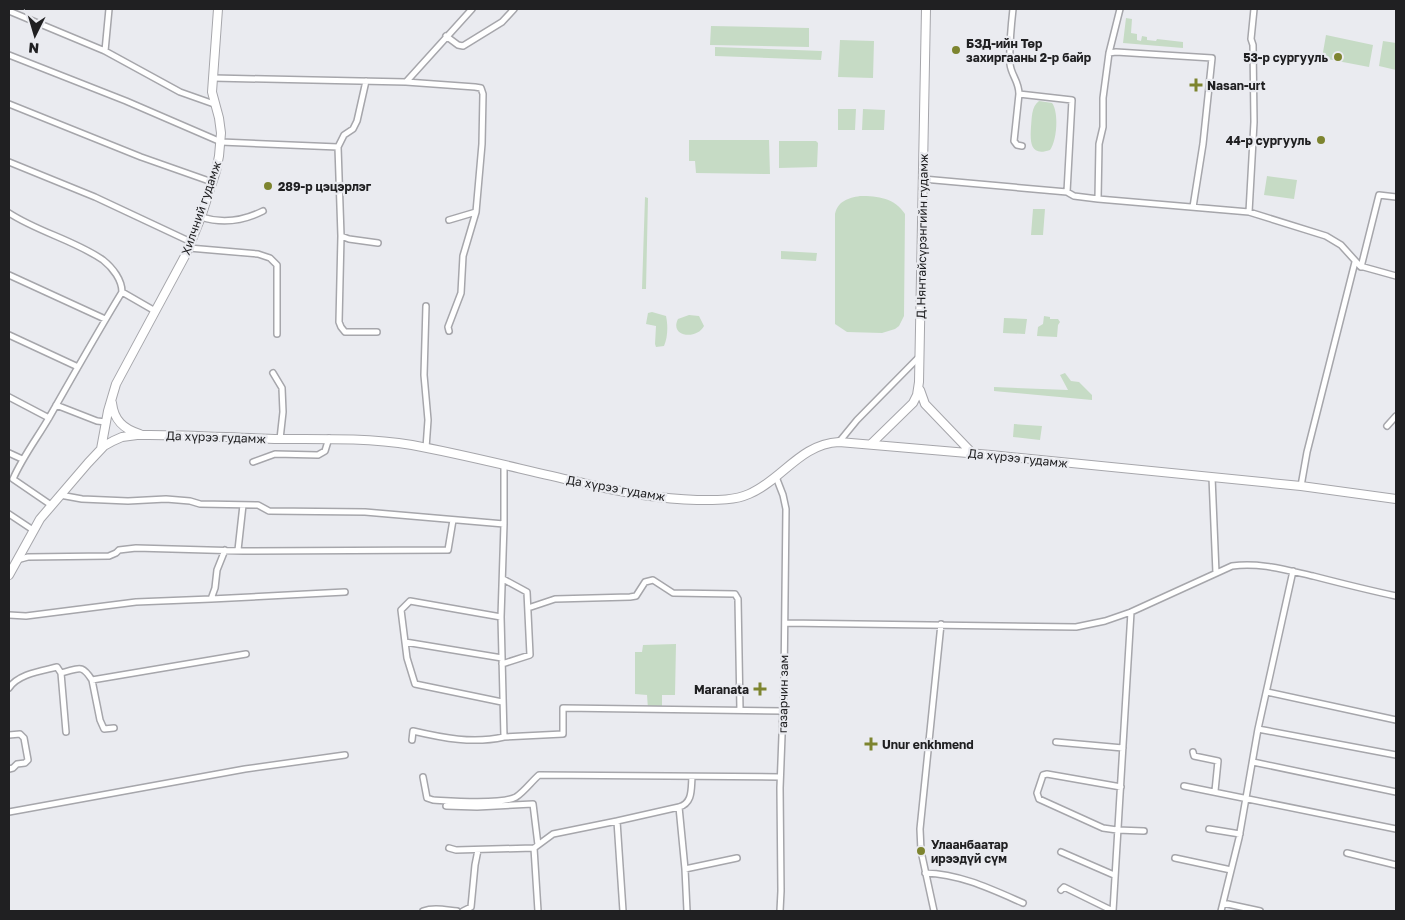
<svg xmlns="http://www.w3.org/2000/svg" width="1405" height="920" font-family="'Golos Text',sans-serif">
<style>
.green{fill:#c6dbc5}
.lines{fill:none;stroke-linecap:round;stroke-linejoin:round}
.minor-casing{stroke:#a6a6ab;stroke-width:8}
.secondary-casing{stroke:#a6a6ab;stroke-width:10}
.minor{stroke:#fff;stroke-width:5}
.secondary{stroke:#fff;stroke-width:8}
.poi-dot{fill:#7d842f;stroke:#eaebf0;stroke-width:2}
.labels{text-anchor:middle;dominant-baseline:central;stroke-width:4.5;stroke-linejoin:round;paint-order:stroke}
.poi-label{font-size:12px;font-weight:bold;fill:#202022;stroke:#eaebf0;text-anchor:start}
.street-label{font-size:12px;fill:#202022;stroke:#eaebf0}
</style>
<rect width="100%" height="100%" fill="#eaebf0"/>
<path class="green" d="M1126,18L1132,19L1131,33L1137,34V40L1141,41L1142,36L1147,37V40L1156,41L1157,39L1183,42V48L1123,43Z
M711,26L809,28V47L710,45Z
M1326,35L1373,45L1369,67L1322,58Z
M840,40L874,41L873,78L838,77Z
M1383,41L1396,43V70L1379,66Z
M715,47L822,51L821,60L715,56Z
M1039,101L1052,103C1059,112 1057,141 1050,150C1030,157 1030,142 1031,127C1032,118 1031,107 1039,101Z
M838,109H856L855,130H838Z
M863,109L885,110L884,130H862Z
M689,140H769L770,174L696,173L695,161H689Z
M779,141H816L818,143L817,167L779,168Z
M1267,176L1297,180L1294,199L1264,195Z
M860,196C878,196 895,198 905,214L904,316L899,326L895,329L882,333L847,332L835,324V214C838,201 848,198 860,196Z
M645,197L648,198L646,289H642Z
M1033,209H1045L1043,235H1031Z
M781,251L817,253L816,261L781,259Z
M652,312L666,316C668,325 668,337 664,346L656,347L655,344L656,326L646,324L648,313Z
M689,315L699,316L704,326C697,340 669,337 678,319Z
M1044,316L1050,317V319H1058L1060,322L1058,325L1057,337L1037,336L1038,327L1043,324Z
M1004,318L1027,319L1025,334L1003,333Z
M1065,373L1071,381L1079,382L1092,395V400L994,391V387L1068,390L1060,375Z
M1014,424L1042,426L1040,440L1013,437Z
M676,644L675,695H662V709H648L647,695L635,694V652H642L643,645Z"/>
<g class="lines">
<defs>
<path id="minor" d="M1013,9C1011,27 1009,46 1010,64C1011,75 1019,81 1019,94L1072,100L1067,192
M9,11L105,51L180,92L214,104
M446,36L458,45L463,46L502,22L514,9
M105,51L109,9
M1109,53L1116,52L1212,58L1203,144L1193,207
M9,55L126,101L221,142L338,147L341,236L349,239L378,243
M213,78L406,82L472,9
M406,82L475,87L481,88L483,94L482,144L476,212L449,220
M1019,94L1014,141L1017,145L1022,146
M9,104L141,157L212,182
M338,147L344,135L353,129L357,121L366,81
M9,162L95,197L191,242
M923,179L1067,192L1074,196L1098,199L1249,212L1326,236L1341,245L1360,266L1396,276
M1098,199L1099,144L1103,127V98L1109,53L1120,9
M1249,212L1254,122L1253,45L1251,39L1254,9
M9,213C38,232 74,240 103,260C113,268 122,280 122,292C97,333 74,374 50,416C38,437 23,456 13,479L51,505
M201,217C223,224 243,221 263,211
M341,236L339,322L341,327L345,332H377
M189,248L258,254L270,258L277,265V334
M1361,267L1379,195L1396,197
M9,275L105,319
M122,292L155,311
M426,306L424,375L428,420L426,448
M449,331L448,327L461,293L463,256L476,212
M9,335L78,367
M273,373L282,388L283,412L280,439
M9,397L49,418
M56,405L97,421L106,422
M1387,426L1396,416
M839,442L857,420L919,357
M9,453L22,459
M253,462L275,454L318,455L325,451L329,438
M776,477L783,495L786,509L784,683L780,788L781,891L780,911
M1212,477L1216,573
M1301,486L1307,452L1355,262
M60,495L82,499L128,501L166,499L190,501L200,504L258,505L269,511L365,512L504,524V465
M9,514L33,530
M238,550L243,505
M17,560L28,557L109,556L116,553L119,550L136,548L243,551L448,550L453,520
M211,599L345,592
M528,608L555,599L630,597L636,596L645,582L653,580L673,593L735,594L738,599L740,710
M9,615L26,616L136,602L211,599L215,588L217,570L225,550
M501,617L410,601L401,610L407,658L415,684L502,702
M785,623L1076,627L1105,621L1131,612L1232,566C1259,562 1286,570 1313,576C1340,583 1368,590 1396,596
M405,642L502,658
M502,664L530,655L527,592L503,579
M61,673L66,732
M92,680L100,720L104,729L114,728
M9,688C18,674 41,671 57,667L61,673C79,669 81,663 92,680L246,654
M1267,692L1396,720
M1258,729L1396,755
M9,735L20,734L24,738L28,760L25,763L17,764L13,768L9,769
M504,737L563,734V708L784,711
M412,740L413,731C443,738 473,744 504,737L501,617L504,524
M1056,742L1123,748
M1193,752L1194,756L1218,761L1215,791
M1253,762L1396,792
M423,777L427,798L433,800C452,801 501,805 516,797C524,792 532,781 539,775L780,777
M1184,786L1396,829
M1121,787L1047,774L1043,775L1037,793L1039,799L1103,828L1117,830L1144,831
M446,806L477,807L533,804L538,845
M679,807C693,803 691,789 692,777
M9,812L245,769L345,755
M617,821L679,807L685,869L687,911
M1209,829L1240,834
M449,848L456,850L534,848
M1061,852L1114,875
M1347,853L1396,865
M1175,858L1231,870
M685,869L737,858
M925,873C960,874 991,889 1023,903
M1061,890L1064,887L1113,911
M1223,903L1260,911
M423,911C434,907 446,910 457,911
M463,911L471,907L475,865L478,850
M538,911L534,848L553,834L617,821L623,911
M934,911L921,851L920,829L941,624
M1113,911L1131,612
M1221,911L1239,838L1258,729L1293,571"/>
<path id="secondary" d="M920,390L925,404L972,453
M112,403C114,420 123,429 140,434
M871,444L913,403L917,395L919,382L926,9
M101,449L108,411L116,384L186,254L201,217L216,171L219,156L221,133L219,118L212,92L218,9
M9,575L40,519L88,463L104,446L113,441L122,437L137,435C185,434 232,438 280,439C324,439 368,438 412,445C466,455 520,469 574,481C615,491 655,499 697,500C714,500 733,501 749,494C782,480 800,444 839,442L991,455L1301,486L1396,499"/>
</defs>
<use href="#minor" class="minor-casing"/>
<use href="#secondary" class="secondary-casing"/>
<use href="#minor" class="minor"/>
<use href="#secondary" class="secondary"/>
</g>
<g class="poi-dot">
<circle cx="956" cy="50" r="5"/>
<circle cx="1338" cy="57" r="5"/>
<path d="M1193.5 77.5h5v5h5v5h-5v5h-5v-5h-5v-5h5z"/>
<circle cx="1321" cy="140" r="5"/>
<circle cx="268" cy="186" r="5"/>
<path d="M757.5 681.5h5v5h5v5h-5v5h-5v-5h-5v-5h5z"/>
<path d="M868.5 736.5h5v5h5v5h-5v5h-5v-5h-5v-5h5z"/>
<circle cx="921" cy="851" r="5"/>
</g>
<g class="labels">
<g class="poi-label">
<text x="966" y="43">БЗД-ийн Төр<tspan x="966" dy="14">захиргааны 2-р байр</tspan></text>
<text x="1328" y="57" text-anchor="end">53-р сургууль</text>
<text x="1207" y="85">Nasan-urt</text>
<text x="1311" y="140" text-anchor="end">44-р сургууль</text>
<text x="278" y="186">289-р цэцэрлэг</text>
<text x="749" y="689" text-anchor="end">Maranata</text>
<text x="882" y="744">Unur enkhmend</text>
<text x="931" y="844">Улаанбаатар<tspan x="931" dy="14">ирээдүй сүм</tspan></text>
</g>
<g class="street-label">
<text transform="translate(201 208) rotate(-71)">Хилчний гудамж</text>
<text transform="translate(922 236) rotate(-89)">Д.Нянтайсүрэнгийн гудамж</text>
<text transform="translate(216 437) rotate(2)">Да хүрээ гудамж</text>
<text transform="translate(1018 458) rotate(6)">Да хүрээ гудамж</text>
<text transform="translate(616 488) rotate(10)">Да хүрээ гудамж</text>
<text transform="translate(783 694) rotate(-89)">газарчин зам</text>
</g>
</g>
<rect width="1405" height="920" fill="none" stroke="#202022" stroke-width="20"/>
<g transform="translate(35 35) rotate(185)" stroke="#eaebf0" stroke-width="4" paint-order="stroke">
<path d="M0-4L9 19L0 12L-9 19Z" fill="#202022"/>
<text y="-8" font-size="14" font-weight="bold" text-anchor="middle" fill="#202022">N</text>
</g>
</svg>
